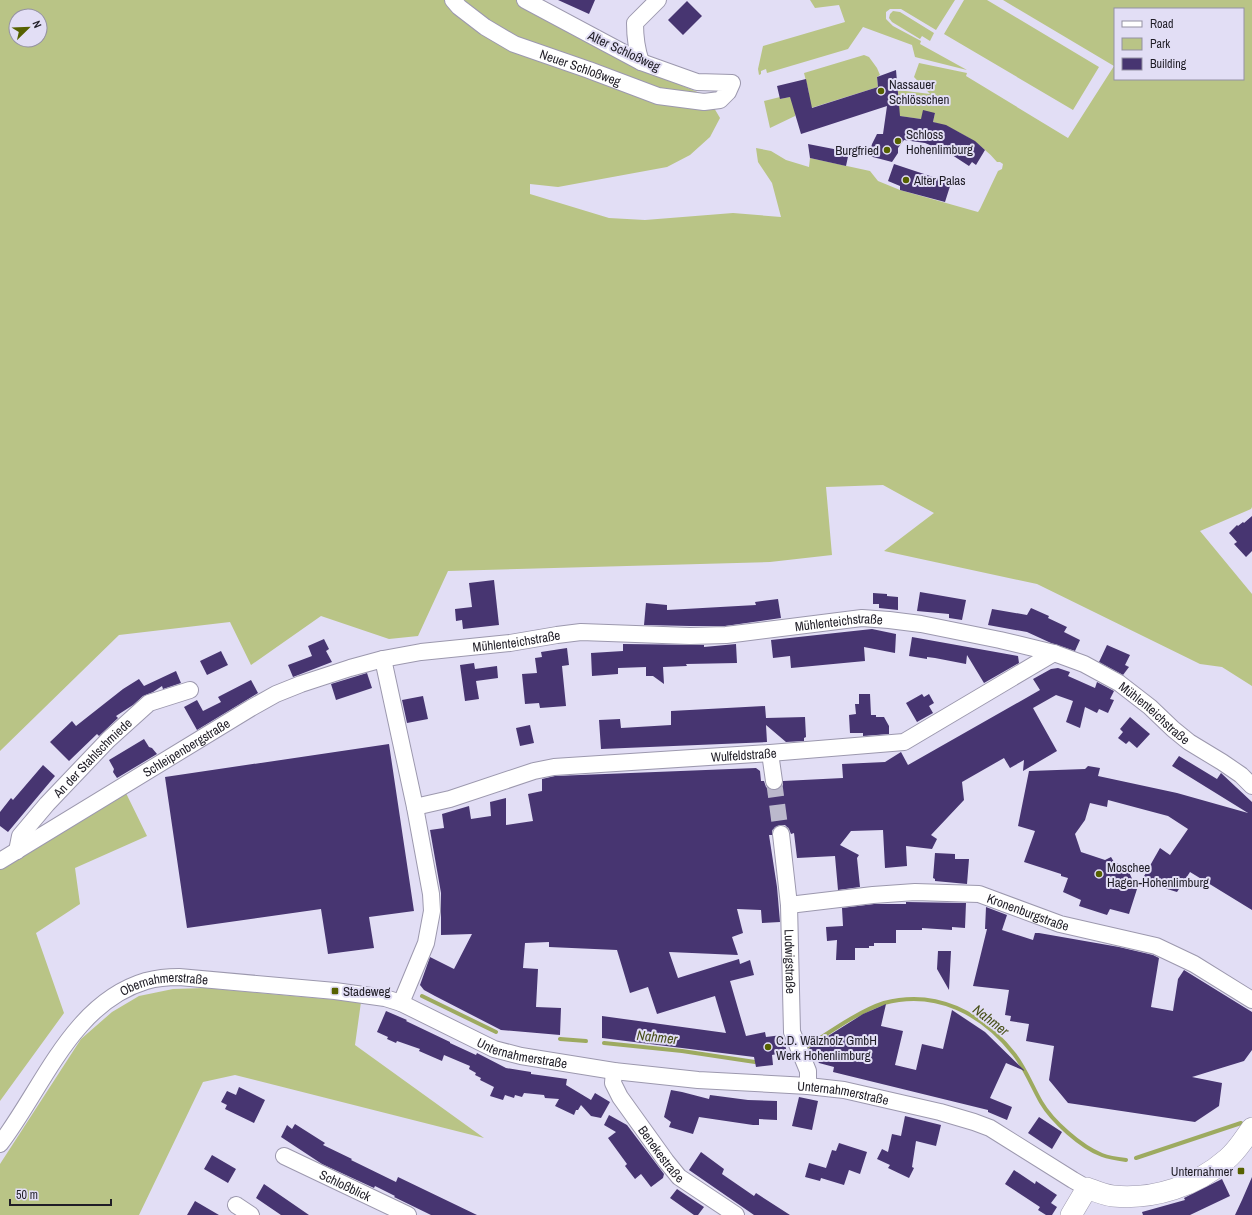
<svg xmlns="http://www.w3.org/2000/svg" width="1252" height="1215" font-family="'Archivo Narrow',sans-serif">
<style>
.green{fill:#b9c486;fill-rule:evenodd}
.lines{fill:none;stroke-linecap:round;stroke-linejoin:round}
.stream{stroke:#9daa60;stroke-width:4}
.building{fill:#473571}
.minor-tunnel{stroke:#bbb8cc;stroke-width:16;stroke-dasharray:16 8;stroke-linecap:butt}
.minor-casing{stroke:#9c98ae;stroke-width:18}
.tertiary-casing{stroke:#9c98ae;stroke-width:22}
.minor{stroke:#fff;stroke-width:16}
.tertiary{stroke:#fff;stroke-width:21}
.poi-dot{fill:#566100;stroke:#e2def5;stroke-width:1.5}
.labels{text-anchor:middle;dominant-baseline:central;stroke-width:4;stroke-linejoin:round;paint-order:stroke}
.street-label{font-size:13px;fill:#201e27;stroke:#e2def5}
.poi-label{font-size:13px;fill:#201e27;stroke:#e2def5;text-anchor:start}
.water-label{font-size:14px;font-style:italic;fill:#474f18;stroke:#e2def5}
</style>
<rect width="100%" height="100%" fill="#e2def5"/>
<path class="green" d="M0,0H525L620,60L707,96L720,118L710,137L690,155L667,167L558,187L530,184V194L609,218L645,220L733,213L781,217L772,183L758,162L756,148L771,151L786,160L809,167L810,158L870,171L878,181L900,190L978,212L980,209L998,171L1002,169L1003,164L1000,162H997C981,143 957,129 933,122L935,113L921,119L899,116L898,90L930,94L914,77L919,63L967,73L966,76L1068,138L1114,66L1003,0H1252V507L1251,509L1200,531L1252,594V686L1222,667L1200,664L1037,584L884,551L934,513L883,485L826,487L832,555L770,562L448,571L418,636L389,639L321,616L251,665L230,622L119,635L0,751ZM1115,9H1243V79H1115ZM16,16H40V40H16Z
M810,0H955L936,30L901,9H890L886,12V19L893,26L921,41L920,44L967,70L915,57L912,45L863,27L848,49L767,73L766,69L761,71V74L759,75L758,69L763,46L845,22L839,5L815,8Z
M964,0H987L1099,67L1073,110L944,34Z
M893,11L900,12L934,33L930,41L922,36L920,39L892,22L889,18L890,14Z
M864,55L869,57L877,68L880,75L877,77L878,87L795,113V116L770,128L764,101L780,97V99L809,93L804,73Z
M123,787L147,836L75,868L80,904L36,933L64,1013L0,1101V868Z
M205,988L361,1002L355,1045L484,1138L235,1075L203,1082L139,1215H0V1164L81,1039L112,1012L139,996L173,989Z"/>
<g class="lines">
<path class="stream" d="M422,996L496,1032
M560,1039L586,1041
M604,1043L682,1051L755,1062
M805,1048C827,1034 859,1011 884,1003C936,989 982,1013 1014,1054C1025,1068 1032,1086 1041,1102C1052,1121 1081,1147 1102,1155C1110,1158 1118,1159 1126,1160
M1136,1158L1241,1123"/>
</g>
<path class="building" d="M558,0H595L589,14Z
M687,1L702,16L683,35L668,20Z
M896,70L900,116L921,119L923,110L935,113L933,122L946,125L975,141L985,150L976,165L972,162L969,166L949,153L925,143L904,140L898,148V153L892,162L869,156L872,144L877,134H883L887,106L801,134L790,97L780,99L777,86L806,79L812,108L878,87L877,77Z
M808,144L849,152L846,166L810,158Z
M894,164L951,183L945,202L900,190V186L888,181Z
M1252,516V551L1246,557L1234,544L1237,542L1229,533L1237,525L1238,526L1243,522L1244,523Z
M494,580L499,625L463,629L462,620L456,621L455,609L472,607L469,583Z
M920,592L966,600L962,620L949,618V614L917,611Z
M873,593L887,594V596L898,597V610L879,608V604H873Z
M778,599L781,618L725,626H690L644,625L646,603L667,605V610L756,605L755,602Z
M1031,608L1049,616L1048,618L1067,627L1064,632L1080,640L1075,651L1051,643L1027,632L988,625L992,609L1027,615Z
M872,629L896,634L895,653L864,647L865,661L791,668L790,656L773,658L771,640Z
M912,637L1018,656L1019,663L984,683L967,655L966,664L935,658L927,657V659L909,656Z
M324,639L329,649L326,651L332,662L293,677L288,665L312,656L308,646Z
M623,644L704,645V647L736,644L737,663L686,664L687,666L663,667L664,684L653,676H646V667L618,668V674L592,676L591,653L623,651Z
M1107,645L1130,655L1125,665L1129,667L1123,675L1099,662Z
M567,648L569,665L562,666L566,706L540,708L539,703L525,704L522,674L537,673L535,658L542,657L541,652Z
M221,651L228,665L207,675L200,661Z
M474,663L475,669L497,666L498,678L476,681L479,699L465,701L460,665Z
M1058,668L1070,672L1068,676L1095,688L1097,682L1114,691L1110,699L1114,700L1108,713L1099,709L1097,713L1085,707L1080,728L1066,722L1073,701L1056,695L1033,708L1057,751L1023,771L1024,760L1010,768L1004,758L962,782L964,800L931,835L937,839L932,849L906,846L907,866L885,868L883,830L851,831L840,845L859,855L857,858L860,887L838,890L835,856L797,858L794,833L791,834L789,829L785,825H780L775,827L772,831V835H769L777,887L780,922L762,923L761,910L737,909L743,933L732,937L738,955L669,952L678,978L739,959L740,964L750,960L754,975L730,981L746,1036L765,1032L766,1037L782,1035L787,1052L772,1055L773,1065L756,1067L754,1057L602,1038V1016L726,1033L715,996L657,1014L648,987L630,993L617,950L549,947V942L525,943L523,968L538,969L536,1007L561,1008L560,1035L501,1030L435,996L424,990L420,985L430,957L454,969L472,934L441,935V893L430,830L444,828L442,814L469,806L471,819L491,816L490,802L506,798V825L533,821L528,794L542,791V779L555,776L756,768L760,771L761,781H764L766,787L770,790H775L780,788L783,785V781L843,778L842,764L885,762L901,752L908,765L1040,690L1033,679L1051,669Z
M176,671L181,683L163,689L162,686L153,692L143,696L133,705L116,716L118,718L99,736L97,734L69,761L50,742L72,721L76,726L123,689L139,679L144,686Z
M367,673L372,688L336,700L331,684Z
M251,680L258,693L197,730L184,707L197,700L203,711L221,702L218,697Z
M859,694H870L871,715H876V717H884L889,726V734L863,736V733H850L849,715L856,714L855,704H859Z
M922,694L924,697L929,694L934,703L929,706L933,713L917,722L906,703Z
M423,696L428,719L407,723L402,700Z
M765,706L766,718L805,717L806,737L804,738V741L786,742L766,725L767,742L601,749L599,720L620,719L621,728L671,725V711Z
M1130,717L1150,734L1137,748L1129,741L1126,744L1118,738L1123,732L1120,729Z
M530,725L534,743L520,746L516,728Z
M144,739L149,747L152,748L157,754L117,778L113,772L114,769L109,760Z
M389,744L414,911L369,917L374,948L328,954L321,909L187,928L165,777Z
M1179,756L1217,779L1221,773L1252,802V910L1190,872L1177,892L1154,885L1143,878L1160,848L1170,855L1188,829L1168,816L1108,800L1107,807L1090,803L1085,820L1075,834L1081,852L1105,860L1111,857L1114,862L1126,866L1137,889L1129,914L1110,909L1107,915L1079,906L1081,900L1063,892L1068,878L1061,876V874L1024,862L1035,831L1018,826L1029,771L1085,769L1088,766L1100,768L1098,776L1177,793L1248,813L1172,766Z
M43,765L55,776L8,832L0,826V812L11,798L13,800Z
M935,853L955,854V859H969L967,884L935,881V879L933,878Z
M906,902L966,903L965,928L952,927V930L922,928V930H896V943H874V946H869V948H855V960H836L837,940L827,941L826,927L843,926L842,908L874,904H906Z
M986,907L1007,915L1002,930L1033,940L1035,933H1039L1119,947L1153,955L1159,958L1151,1007L1173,1011L1178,979L1184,970L1252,1012V1050L1244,1061L1192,1077L1222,1083L1219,1106L1195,1122L1068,1103L1049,1080L1054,1046L1026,1041L1029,1024L1010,1021L1011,1016L1005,1015L1009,990L973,986L987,929H985Z
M938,951H951L949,990L937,969Z
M886,1004L881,1026L903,1031L895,1065L916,1070L922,1044L943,1049L952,1010L985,1032L1025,1071L1006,1063L990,1098L1012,1107L1007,1120L988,1112V1110L833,1072L834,1067L819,1063L809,1048L863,1014Z
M386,1011L407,1020L406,1021L450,1042V1043L476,1055L477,1053L506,1068L531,1072V1074L567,1079L566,1085L591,1100L595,1093L610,1102L601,1118L591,1116L581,1105L578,1110H576L574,1115L555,1106L559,1099L545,1098L544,1095L524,1093L522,1097L515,1095L514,1098L505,1095L503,1100L490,1096L494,1087L480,1080L481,1078L475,1075L476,1073L469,1069L470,1066L444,1055L442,1061L419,1051L420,1049L397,1041L396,1043L387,1039L388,1037L377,1032Z
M239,1087L265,1100L254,1123L225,1109L227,1105L221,1102L227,1091L236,1095Z
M671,1090L682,1092L709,1099L710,1095L748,1100L777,1101V1120L759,1119V1125H753L699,1117L693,1134L669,1127L671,1122L664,1117Z
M799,1097L818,1101L812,1130L792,1126Z
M609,1115L627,1125L664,1174L663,1178L651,1187L641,1174L635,1179L625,1166L627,1164L608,1138L616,1132L604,1125Z
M905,1116L941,1125L936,1146L916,1141L912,1167L914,1168L909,1178L888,1168L890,1165L877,1159L882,1149L888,1152L892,1134L901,1136Z
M1039,1117L1062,1132L1052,1149L1028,1133Z
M295,1124L325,1143L323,1145L352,1159L351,1160L396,1182L398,1177L477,1215H431L394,1197L395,1196L375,1186L374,1188L322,1164L281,1137L287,1125L292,1129Z
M839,1143L867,1152L860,1174L849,1170L844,1185L821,1178L820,1181L805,1177L809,1163L826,1168L832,1150L836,1151Z
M701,1152L724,1169L722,1174L754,1196L756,1193L790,1215H754L689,1170Z
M212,1155L236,1169L228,1183L204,1169Z
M1014,1170L1035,1184L1036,1181L1057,1195L1051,1203L1057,1207L1052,1215H1046L1038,1210L1040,1207L1005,1184Z
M1252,1177V1215H1235L1242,1200Z
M1222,1179L1230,1196L1190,1215H1143L1142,1212L1185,1200L1184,1198Z
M264,1184L309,1215H281L256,1198Z
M677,1189L704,1207L698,1215H694L670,1198Z
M195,1201L219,1215H187Z"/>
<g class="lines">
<path class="minor-tunnel" d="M774,781L781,834"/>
<defs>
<g id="minor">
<path id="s1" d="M453,0L459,7L485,27L514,44L589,70L658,96L704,102L720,100L728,92L732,83L697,82L641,62L525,0"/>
<path d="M641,62C636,48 635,37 635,23L658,0"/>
<path d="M383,659L415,807L431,894L432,911L426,943L401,1003"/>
<path d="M770,753L774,781"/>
<path id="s2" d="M415,807L450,799L534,771L554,767L770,753L904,742L1054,653"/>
<path id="s3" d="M781,834L789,905L792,1032L808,1071V1086"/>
<path id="s4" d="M17,851L20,836L47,804L108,740L149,703L190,690"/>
<path id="s5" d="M0,861L251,708L276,694L301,684L350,668L383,659L421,652L510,643L557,635L581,632L690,636L726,635L862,618L889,620L921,624L1000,640L1054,653L1084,664L1119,683L1150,707L1173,729L1189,742L1222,762L1241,775L1252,786"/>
<path id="s6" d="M789,905L873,895L915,892L979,894L1060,924L1156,946L1194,964L1252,1000"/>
<path id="s7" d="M614,1071L613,1083L620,1097L666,1161L679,1177L736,1215"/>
<path id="s8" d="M0,1144C43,1088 72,1003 146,981C157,978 168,977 179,977L335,991L385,998L401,1003L494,1049L521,1056L614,1071L698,1080L808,1086L844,1090L940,1112L974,1122L990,1128L1073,1180L1087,1188"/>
<path id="s9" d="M284,1156L408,1215"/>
<path d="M236,1205L251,1215"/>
</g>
<path id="tertiary" d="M1071,1215L1087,1188C1095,1191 1104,1195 1113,1196C1154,1200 1196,1186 1227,1159C1237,1151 1244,1139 1252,1128"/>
</defs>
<use href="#minor" class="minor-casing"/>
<use href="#tertiary" class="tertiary-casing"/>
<use href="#minor" class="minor"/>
<use href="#tertiary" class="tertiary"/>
</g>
<g class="poi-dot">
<circle cx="881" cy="91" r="4"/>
<circle cx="898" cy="141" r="4"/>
<circle cx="887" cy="150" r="4"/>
<circle cx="906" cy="180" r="4"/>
<circle cx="1099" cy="874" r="4"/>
<rect x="331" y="987" width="8" height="8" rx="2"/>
<circle cx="768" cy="1047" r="4"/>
<rect x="1237" y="1167" width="8" height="8" rx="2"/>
</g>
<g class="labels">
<g class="street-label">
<text transform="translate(624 51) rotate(25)">Alter Schloßweg</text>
<text stroke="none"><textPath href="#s1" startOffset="146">Neuer Schloßweg</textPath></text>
<text stroke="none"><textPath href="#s5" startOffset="894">Mühlenteichstraße</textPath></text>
<text stroke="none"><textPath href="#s5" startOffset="570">Mühlenteichstraße</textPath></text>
<text stroke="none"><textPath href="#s5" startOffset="1231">Mühlenteichstraße</textPath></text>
<text stroke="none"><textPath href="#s5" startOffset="218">Schleipenbergstraße</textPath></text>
<text stroke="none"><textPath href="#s2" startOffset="335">Wulfeldstraße</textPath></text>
<text stroke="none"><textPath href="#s4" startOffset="122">An der Stahlschmiede</textPath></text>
<text stroke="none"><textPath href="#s6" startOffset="243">Kronenburgstraße</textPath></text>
<text stroke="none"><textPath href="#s3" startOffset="128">Ludwigstraße</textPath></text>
<text stroke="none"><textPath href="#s8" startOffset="241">Obernahmerstraße</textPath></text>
<text stroke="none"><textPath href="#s8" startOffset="613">Unternahmerstraße</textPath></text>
<text stroke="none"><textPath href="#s8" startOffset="937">Unternahmerstraße</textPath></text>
<text stroke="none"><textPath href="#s7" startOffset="98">Benekestraße</textPath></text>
<text stroke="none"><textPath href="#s9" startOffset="68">Schloßblick</textPath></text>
</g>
<g class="poi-label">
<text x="889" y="84">Nassauer<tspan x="889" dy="15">Schlösschen</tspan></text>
<text x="906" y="134">Schloss<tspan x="906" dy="15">Hohenlimburg</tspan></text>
<text x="879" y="150" text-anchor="end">Burgfried</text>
<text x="914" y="180">Alter Palas</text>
<text x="1107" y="867">Moschee<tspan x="1107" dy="15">Hagen-Hohenlimburg</tspan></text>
<text x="343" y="991">Stadeweg</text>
<text x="776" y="1040">C.D. Wälzholz GmbH<tspan x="776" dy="15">Werk Hohenlimburg</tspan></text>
<text x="1233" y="1171" text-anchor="end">Unternahmer</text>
</g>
<g class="water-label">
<text transform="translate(991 1020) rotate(38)">Nahmer</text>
<text transform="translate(657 1037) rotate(6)">Nahmer</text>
</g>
</g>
<rect x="1114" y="8" width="130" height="72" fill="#e2def5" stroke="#9491a3"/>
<rect x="1122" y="21" width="20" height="6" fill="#ffffff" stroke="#9491a3"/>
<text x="1150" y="28" font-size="12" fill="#201e27">Road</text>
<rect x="1122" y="38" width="20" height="12" fill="#b9c486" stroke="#9491a3"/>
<text x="1150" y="48" font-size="12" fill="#201e27">Park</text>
<rect x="1122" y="58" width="20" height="12" fill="#473571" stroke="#9491a3"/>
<text x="1150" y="68" font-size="12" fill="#201e27">Building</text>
<g transform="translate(28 28) rotate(67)"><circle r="19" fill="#e2def5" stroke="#9491a3"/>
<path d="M0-3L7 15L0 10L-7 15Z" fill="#566100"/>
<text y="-6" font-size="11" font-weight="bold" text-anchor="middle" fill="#201e27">N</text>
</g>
<path d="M10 1199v6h101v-6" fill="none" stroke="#201e27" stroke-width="2"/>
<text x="16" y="1199" font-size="12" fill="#201e27" stroke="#e2def5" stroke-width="3" paint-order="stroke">50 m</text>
</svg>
